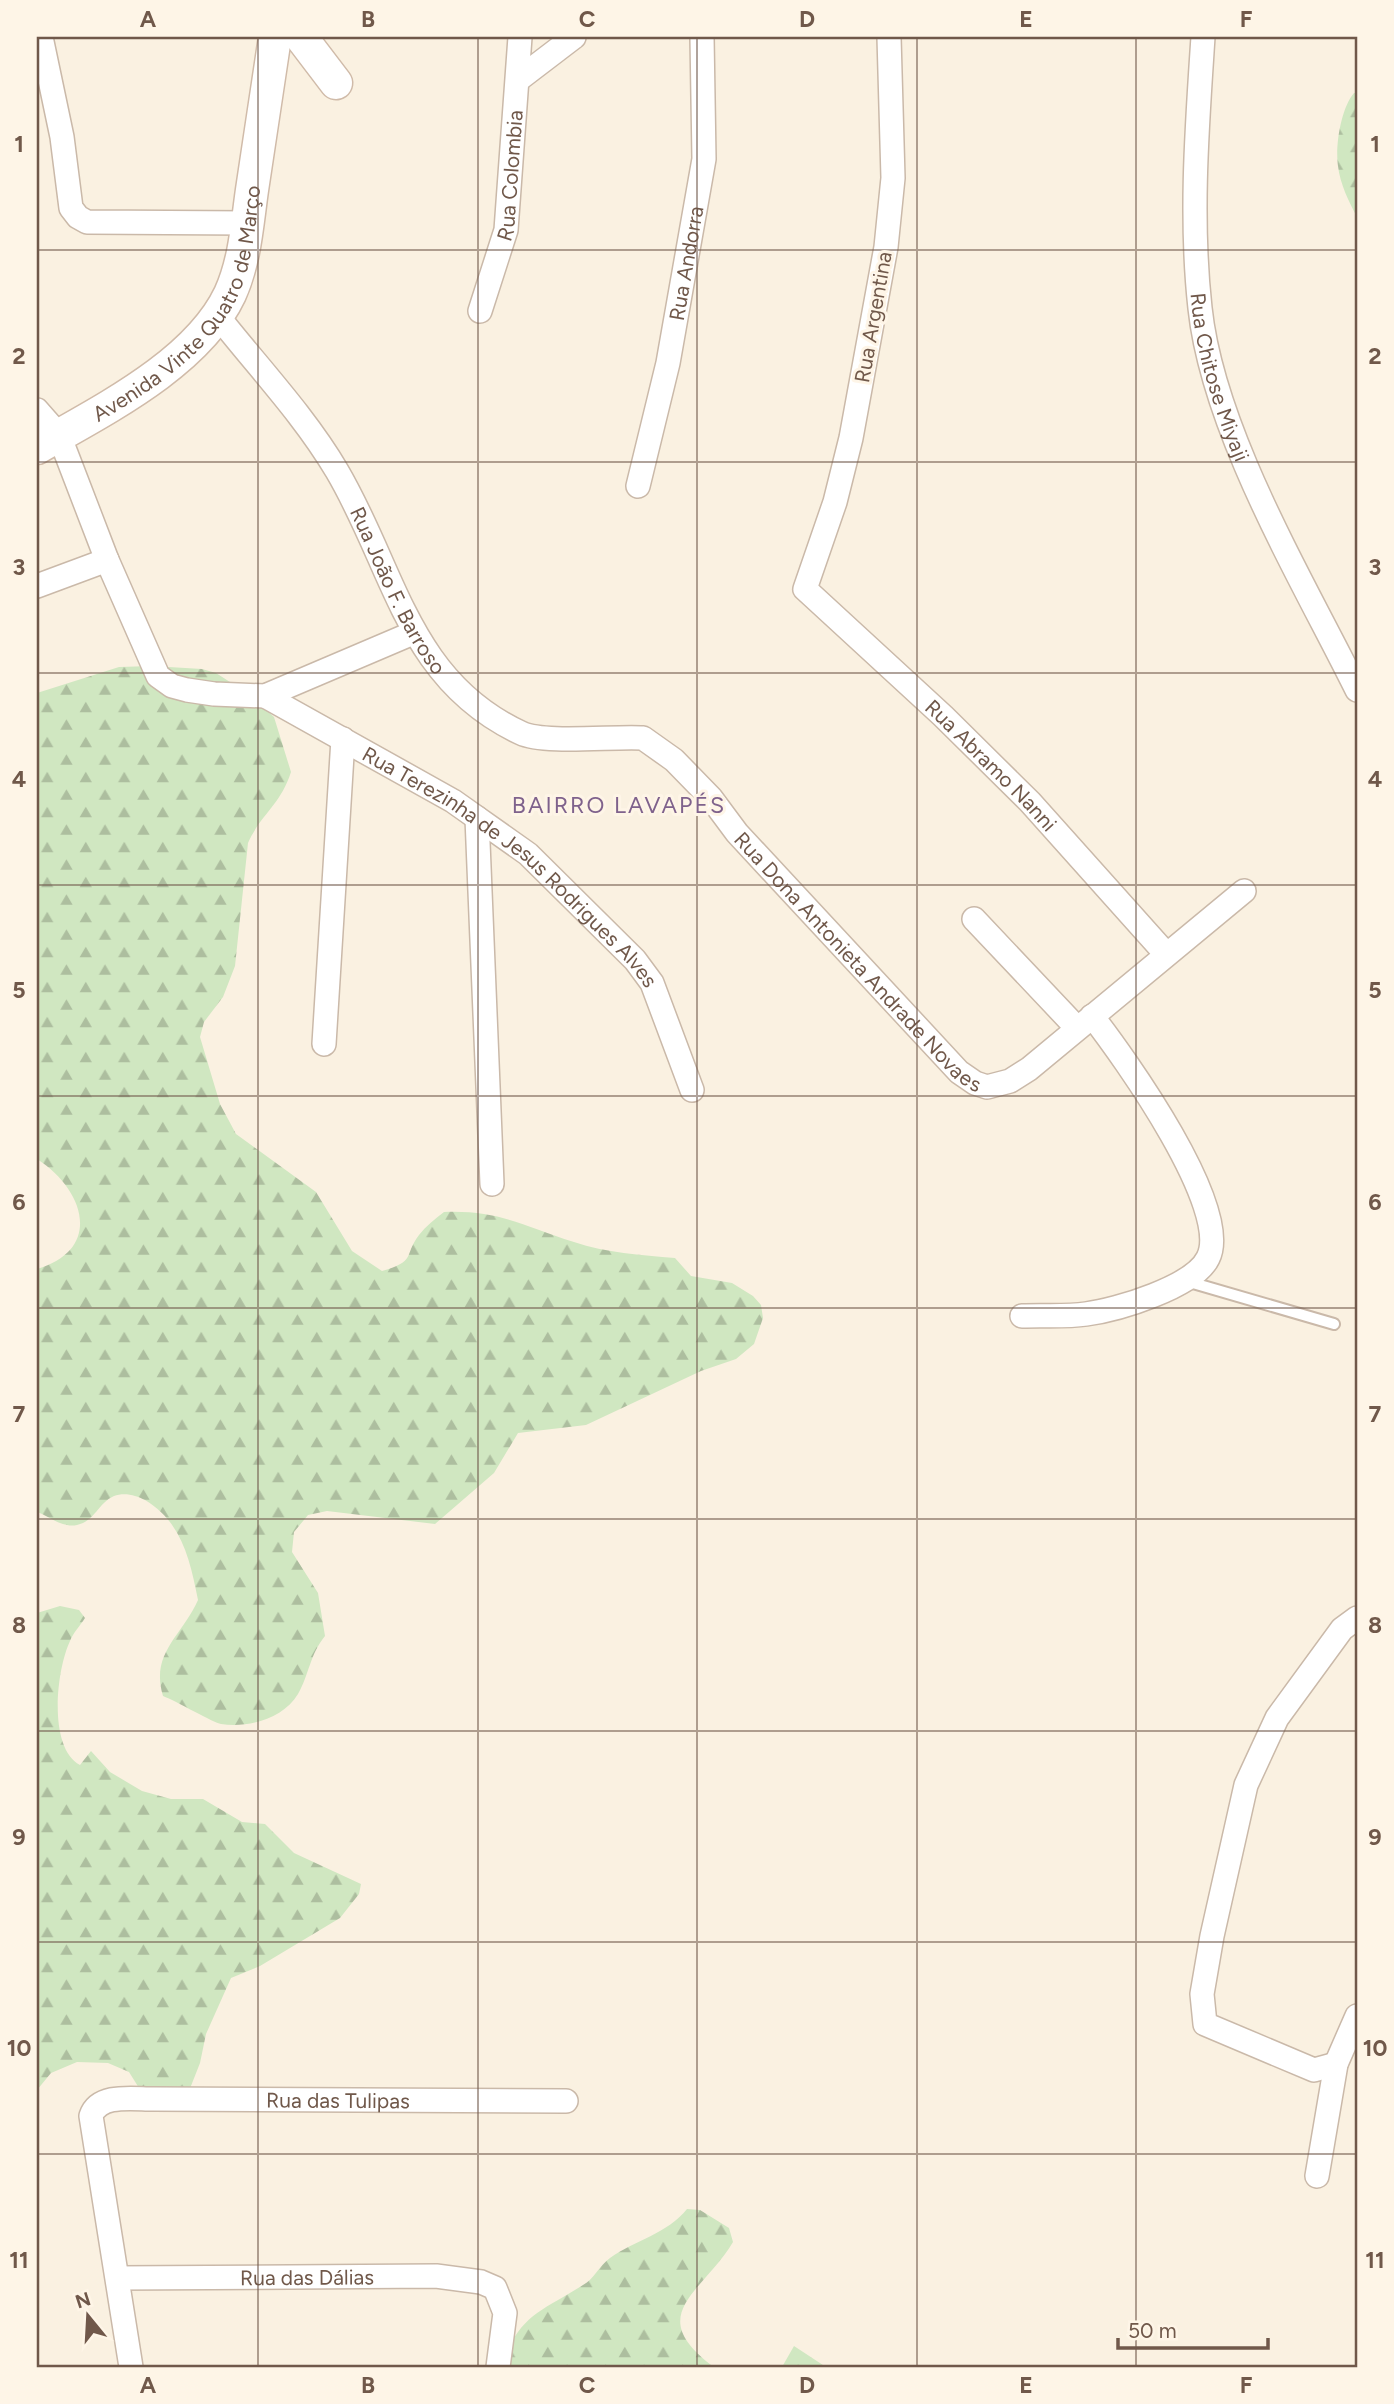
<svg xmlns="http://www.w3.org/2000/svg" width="1394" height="2404" font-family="Figtree,sans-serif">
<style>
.forest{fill:url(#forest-firs)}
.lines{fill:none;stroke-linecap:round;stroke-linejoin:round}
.lane-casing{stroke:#cab9a9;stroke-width:14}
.street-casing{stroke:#cab9a9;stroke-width:26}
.secondary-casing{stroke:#d0bba9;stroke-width:35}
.lane{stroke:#fff;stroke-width:10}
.street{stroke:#fff;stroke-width:23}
.secondary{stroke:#fff;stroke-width:32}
.grid{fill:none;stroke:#70584a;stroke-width:2;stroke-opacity:0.55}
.labels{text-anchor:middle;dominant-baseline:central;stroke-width:6;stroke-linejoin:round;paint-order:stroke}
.street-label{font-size:21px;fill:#70584a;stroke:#fef5e7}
.neighbourhood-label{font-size:23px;letter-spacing:2px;fill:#7f628c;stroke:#fef5e7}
.neatline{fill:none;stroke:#70584a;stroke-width:2.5}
.grid-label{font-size:23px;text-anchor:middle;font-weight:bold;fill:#70584a}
</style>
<defs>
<pattern id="forest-firs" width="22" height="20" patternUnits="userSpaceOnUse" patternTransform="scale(1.75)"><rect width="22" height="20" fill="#d0e7c1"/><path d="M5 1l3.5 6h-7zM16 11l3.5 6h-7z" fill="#adbe9f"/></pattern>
</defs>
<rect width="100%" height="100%" fill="#faf1e1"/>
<path class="forest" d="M1354,93H1357V217C1349,202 1340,184 1338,166C1335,146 1341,108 1354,93Z
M152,666L202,669L216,673L247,693L274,717L291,772C280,806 260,815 248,843L235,966L223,997L204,1022L200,1037L220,1104L236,1134L316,1192L352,1251L382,1271C417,1261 403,1256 419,1235C426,1226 435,1219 444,1212C500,1210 523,1226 574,1242C606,1253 641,1255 675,1258L691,1276L732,1283L753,1296L761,1305L763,1318L754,1344L736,1359L701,1371L586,1425L518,1433L494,1473L435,1524L327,1511L308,1515L294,1532L292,1552L318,1593L325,1636C310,1654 309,1675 298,1694C283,1719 248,1728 221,1724C214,1723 176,1701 163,1696C150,1653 182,1636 198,1600C190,1560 182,1522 145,1500C136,1495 124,1492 114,1496C98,1503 95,1521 77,1525C62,1528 51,1517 37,1512V1269C104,1249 84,1189 37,1159V693L119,667Z
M60,1606L79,1610L85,1618C80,1626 73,1633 70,1641C56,1671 48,1748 80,1765L91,1751L110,1772L142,1791L171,1799H203L242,1822L265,1824L294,1853L361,1884L359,1894L340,1918L260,1966L231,1978L206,2034L200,2063L189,2091L149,2104L129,2072L108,2063L77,2062L51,2073L37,2090V1613Z
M687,2209L700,2210L729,2228L733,2242C703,2293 642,2314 714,2367H501C519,2314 541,2312 583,2285C594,2279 599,2266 610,2258C635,2240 667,2234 687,2209Z
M794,2346L826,2367H782Z"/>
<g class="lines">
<defs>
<path id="lane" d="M1186,1281L1334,1324"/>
<g id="street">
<path d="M41,37L62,137L71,208L78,217L87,222L248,223"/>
<path id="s1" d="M889,37L893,178L886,247L851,438L835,502L805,589L943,716L1030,802L1166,954"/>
<path id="s2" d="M1203,37C1197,127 1190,218 1200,308C1213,431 1302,579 1357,690"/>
<path d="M519,79L574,37"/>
<path id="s3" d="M480,311L506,230L520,37"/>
<path id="s4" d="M217,315C257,366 304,415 337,471C395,569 407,680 521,733C544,744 614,736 643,738L674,760L711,798L737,833L959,1072L975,1083L987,1087L1010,1081L1029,1069L1244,891"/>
<path d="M37,410L59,435L107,560L158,676L172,686L187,690L214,694L265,696L413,633"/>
<path id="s5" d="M638,486L668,363L704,159L702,37"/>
<path d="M37,586L107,560"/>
<path id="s6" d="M265,696L453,801L528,854L635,960L652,983L692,1090"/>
<path d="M477,818L492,1184"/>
<path d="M974,919L1077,1028"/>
<path d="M324,1044L343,739"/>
<path d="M1022,1316C1043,1315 1065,1317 1086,1314C1117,1310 1194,1287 1208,1258C1233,1209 1124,1057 1092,1016"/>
<path d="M1336,2064L1314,2070L1205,2024L1202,1994L1212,1936L1246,1785L1277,1718L1342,1629L1357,1618"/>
<path d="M1317,2176L1336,2064L1357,2016"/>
<path id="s7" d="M118,2278L436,2276L481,2282L495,2288L505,2313L498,2367"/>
<path id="s8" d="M131,2367L91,2116C99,2093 133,2099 153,2099L566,2101"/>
</g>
<g id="secondary">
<path d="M301,37L336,83"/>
<path id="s9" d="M37,448C101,411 197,364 230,294C245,261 247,225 252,190C260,139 267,88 275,37"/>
</g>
</defs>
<use href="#lane" class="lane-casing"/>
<use href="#street" class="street-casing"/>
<use href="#secondary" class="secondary-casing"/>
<use href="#lane" class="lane"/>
<use href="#street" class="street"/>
<use href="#secondary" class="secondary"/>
</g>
<path class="grid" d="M258,37V2367M478,37V2367M697,37V2367M917,37V2367M1136,37V2367M37,250H1357M37,462H1357M37,673H1357M37,885H1357M37,1096H1357M37,1308H1357M37,1519H1357M37,1731H1357M37,1942H1357M37,2154H1357"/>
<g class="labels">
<g class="street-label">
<text stroke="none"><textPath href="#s3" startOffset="140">Rua Colombia</textPath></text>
<text stroke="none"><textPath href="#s5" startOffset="228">Rua Andorra</textPath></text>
<text stroke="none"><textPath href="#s9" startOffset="214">Avenida Vinte Quatro de Março</textPath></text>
<text transform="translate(873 317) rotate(-80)">Rua Argentina</text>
<text stroke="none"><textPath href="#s2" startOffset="343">Rua Chitose Miyaji</textPath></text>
<text stroke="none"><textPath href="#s4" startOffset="331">Rua João F. Barroso</textPath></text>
<text stroke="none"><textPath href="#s1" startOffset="819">Rua Abramo Nanni</textPath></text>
<text stroke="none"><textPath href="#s6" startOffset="301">Rua Terezinha de Jesus Rodrigues Alves</textPath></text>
<text stroke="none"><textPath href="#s4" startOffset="959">Rua Dona Antonieta Andrade Novaes</textPath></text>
<text stroke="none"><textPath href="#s8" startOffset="508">Rua das Tulipas</textPath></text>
<text stroke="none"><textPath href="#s7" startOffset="189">Rua das Dálias</textPath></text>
</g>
<g class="neighbourhood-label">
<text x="619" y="805">BAIRRO LAVAPÉS</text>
</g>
</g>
<rect width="1394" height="2404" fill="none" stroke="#fef5e7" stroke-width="77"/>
<g transform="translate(88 2316) rotate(342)" stroke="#fef5e7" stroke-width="5" paint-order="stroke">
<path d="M0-5L12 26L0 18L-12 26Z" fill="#70584a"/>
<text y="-10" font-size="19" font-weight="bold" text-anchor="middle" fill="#70584a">N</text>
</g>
<path d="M1118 2338v10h150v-10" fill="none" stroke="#70584a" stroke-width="3.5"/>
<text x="1128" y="2338" font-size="21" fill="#70584a" stroke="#fef5e7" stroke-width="5" paint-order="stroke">50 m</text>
<rect x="38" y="38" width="1318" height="2328" class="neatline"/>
<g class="grid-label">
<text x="148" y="27">A</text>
<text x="368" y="27">B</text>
<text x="587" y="27">C</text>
<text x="807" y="27">D</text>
<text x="1026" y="27">E</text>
<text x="1246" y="27">F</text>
<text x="19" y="152">1</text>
<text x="1375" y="152">1</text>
<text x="19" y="364">2</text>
<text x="1375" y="364">2</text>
<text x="19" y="575">3</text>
<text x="1375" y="575">3</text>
<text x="19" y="787">4</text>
<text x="1375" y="787">4</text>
<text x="19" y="998">5</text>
<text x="1375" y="998">5</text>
<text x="19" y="1210">6</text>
<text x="1375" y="1210">6</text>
<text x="19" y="1422">7</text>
<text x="1375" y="1422">7</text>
<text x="19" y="1633">8</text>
<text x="1375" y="1633">8</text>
<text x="19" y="1845">9</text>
<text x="1375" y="1845">9</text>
<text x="19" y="2056">10</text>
<text x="1375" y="2056">10</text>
<text x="19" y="2268">11</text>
<text x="1375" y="2268">11</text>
<text x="148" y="2393">A</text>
<text x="368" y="2393">B</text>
<text x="587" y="2393">C</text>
<text x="807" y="2393">D</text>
<text x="1026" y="2393">E</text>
<text x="1246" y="2393">F</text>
</g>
</svg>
